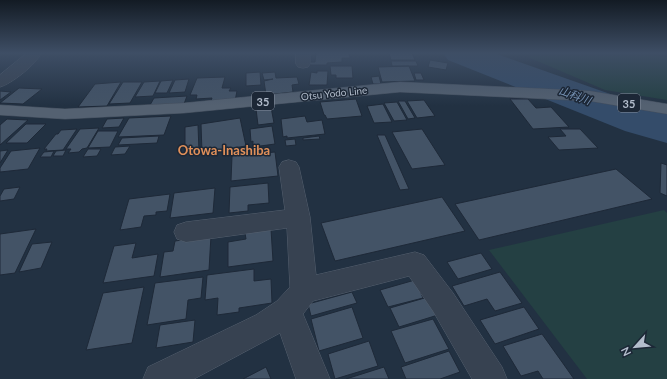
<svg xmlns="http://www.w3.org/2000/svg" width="667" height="379" font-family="Lato,'Noto Sans JP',sans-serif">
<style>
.green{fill:#244043}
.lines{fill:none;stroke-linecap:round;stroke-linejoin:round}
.river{fill:#344c6a;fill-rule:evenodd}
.building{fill:#435366;stroke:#1e2938}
.street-casing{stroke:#55606f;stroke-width:1}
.primary-casing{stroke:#434e5d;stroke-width:1}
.street{fill:#374251;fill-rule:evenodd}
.primary{fill:#546171;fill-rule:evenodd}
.labels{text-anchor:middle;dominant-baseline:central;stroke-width:3;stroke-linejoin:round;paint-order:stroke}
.far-street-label{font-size:10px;fill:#b3bdcc;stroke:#1c2736}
.far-water-label{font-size:11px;font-style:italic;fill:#7894b6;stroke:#1c2736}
.shield{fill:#1c2736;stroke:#86909f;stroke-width:1}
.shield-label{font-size:11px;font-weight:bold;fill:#b3bdcc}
.neighbourhood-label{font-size:13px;font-weight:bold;fill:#e0905a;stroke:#1c2736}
</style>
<rect width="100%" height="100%" fill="#223142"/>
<path class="green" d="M538,53H626L667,57V100L605,90L528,57Z
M664,210L667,213V379H587L489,250Z"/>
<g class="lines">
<path class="river" d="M443,53H494L667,114V143L625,131L448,60Z"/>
</g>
<path class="building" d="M316,53H349L350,58H342V62L327,63V65H310V62H315Z
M389,53H412L415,60H391Z
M430,60L448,63L446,70L428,67Z
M391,61H416L418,66H392Z
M330,66H352L353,78H336V75H331Z
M409,66L415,81L382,82L378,67Z
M317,71H328L327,85H309L311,72L317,73Z
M260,72L261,85L246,86V73Z
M275,72L276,78L297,77L299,84L292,85L293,92L266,95L264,81L273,79L264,80L262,73Z
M414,73H421L424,80H416Z
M379,76L381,84H373L371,77Z
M225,77L222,88H231L229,91H237L235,101H211L212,98L196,99L197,95H190L197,78Z
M189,79L185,92L169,93L175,80Z
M173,80L167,93H155L161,81Z
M160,81L153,96L135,97L144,82Z
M121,82L107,106L78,107L95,84Z
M123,82H142L130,103L109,104Z
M19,88L42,89L23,104L0,103Z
M0,91L11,92L0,100Z
M187,96L184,104L150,105L154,98Z
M356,99L362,116L327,119L325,115H324L320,102Z
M510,99H528L536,108L551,107L569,127L533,129Z
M424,100L435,116L417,118L407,101Z
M398,101H405L415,118L408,119Z
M397,102L407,120L394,121L384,103Z
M383,104L392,122L374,123L367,106Z
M271,107L274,123L258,125L256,109Z
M171,116L164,135L118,137L129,118Z
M305,116L307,122L322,120L325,134L287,138V136L283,137L281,119Z
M124,118L119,127L102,128L107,119Z
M240,118L246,146L202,153L201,124Z
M7,119L28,120L0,145V125Z
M26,124H46L27,143H6Z
M198,125L199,152L185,154V127Z
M272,126L275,144L253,147V141L251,142L250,129Z
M99,128L87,148L82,149L79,152L68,153L71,149H66L80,129Z
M77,129L63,150L46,151L47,149H44L56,134H58L61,130Z
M422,129L445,165L412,169L392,132Z
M560,129H580L598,148L559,150L548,137L566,136Z
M98,131H118L110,147L88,148Z
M377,135H385L409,189L400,190Z
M159,136L157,143L118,145L122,138Z
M319,136L320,139L303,140V138Z
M295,139L296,145L286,146L285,140Z
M130,146L125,154L111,155L115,147Z
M40,148L28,169L0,172V168L11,151Z
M88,149H101L97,156L83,157Z
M8,150L0,163V151Z
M66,150L63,156H53L56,151Z
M54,151L51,157H40L44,152Z
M275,152L278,176L231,181L232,156Z
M661,163L667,165V196L660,193Z
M616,169L652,199L479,240L455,204Z
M268,183L269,203L248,205V211L229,213L230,187Z
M20,187L14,199L0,201V196L4,189Z
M215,188L213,213L170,218L174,193Z
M170,194L167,211L156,212V215L144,216L141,227L120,230L129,199Z
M442,197L465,231L335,261L321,223Z
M36,229L15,273L0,275V234Z
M271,229L273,261L228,267V242L246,239L245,233Z
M211,236L209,270L160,277L164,252L173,251L175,241Z
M52,242L41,268L19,272L32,244Z
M136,243L132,258L158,254L154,276L103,283L114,246Z
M481,253L492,269L458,279L447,262Z
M254,269V281L271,279L272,303L239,308V312L217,315L218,298L205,300L207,275Z
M500,272L522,303L495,311L487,299L464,306L452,286Z
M203,277L201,298L188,300L186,319L147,325L155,283Z
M415,280L423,298L388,307L380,290Z
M144,287L132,343L86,350L103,293Z
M352,292L357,303L311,316L308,304Z
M428,297L438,315L399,327L390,308Z
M352,307L363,338L319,351L311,319Z
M524,307L539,329L495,344L480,320Z
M433,319L449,349L405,363L391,331Z
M195,320L193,342L156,348L160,325Z
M542,334L562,362L574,379H543L538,371L521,376L503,346Z
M369,341L378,366L335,379L328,354Z
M449,351L460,372L440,379H406L401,367Z
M266,367L271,379H243Z
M384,367L389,379H346Z"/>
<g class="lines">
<defs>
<path id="street" d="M27,53H41C37,64 11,84 0,87V75Z
M296,53H310V64L308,67L303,68L298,67L296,64Z
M289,160L296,162L299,167L310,217L316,275L415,252L424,255L453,293L502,367L507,379H472L433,311L409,276L313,301L303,314L330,379H296L280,333L194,379H143L148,367L256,315L277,301L290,287L287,228L186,242L177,239L174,232L177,225L186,222L285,210L279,167L282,162Z"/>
<path id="primary" d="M400,82L590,91L667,104V114L590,101L400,92L184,113L65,119L0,115V105L65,109L184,103Z"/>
</defs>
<use href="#street" class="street-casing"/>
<use href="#primary" class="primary-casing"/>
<use href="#street" class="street"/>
<use href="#primary" class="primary"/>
</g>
<linearGradient id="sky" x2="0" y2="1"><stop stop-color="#131b24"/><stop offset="0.5" stop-color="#3e4e65"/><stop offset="1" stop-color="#3e4e65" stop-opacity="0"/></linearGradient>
<rect width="667" height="106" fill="url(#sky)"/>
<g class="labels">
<g class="far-street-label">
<text transform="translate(334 93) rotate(-6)">Otsu Yodo Line</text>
</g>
<g class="far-water-label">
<text transform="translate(575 95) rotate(20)">山科川</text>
</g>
<g class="shield">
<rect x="252" y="92" width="22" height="18" rx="3"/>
<rect x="618" y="94" width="22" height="18" rx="3"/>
</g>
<g class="shield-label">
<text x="263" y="101">35</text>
<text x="629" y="103">35</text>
</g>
<g class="neighbourhood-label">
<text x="224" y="150">Otowa-Inashiba</text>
</g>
</g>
<g transform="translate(635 347) rotate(243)" stroke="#1c2736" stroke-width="3" paint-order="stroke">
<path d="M0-3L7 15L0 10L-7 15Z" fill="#b3bdcc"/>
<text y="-6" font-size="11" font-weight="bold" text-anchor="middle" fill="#b3bdcc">N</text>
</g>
</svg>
